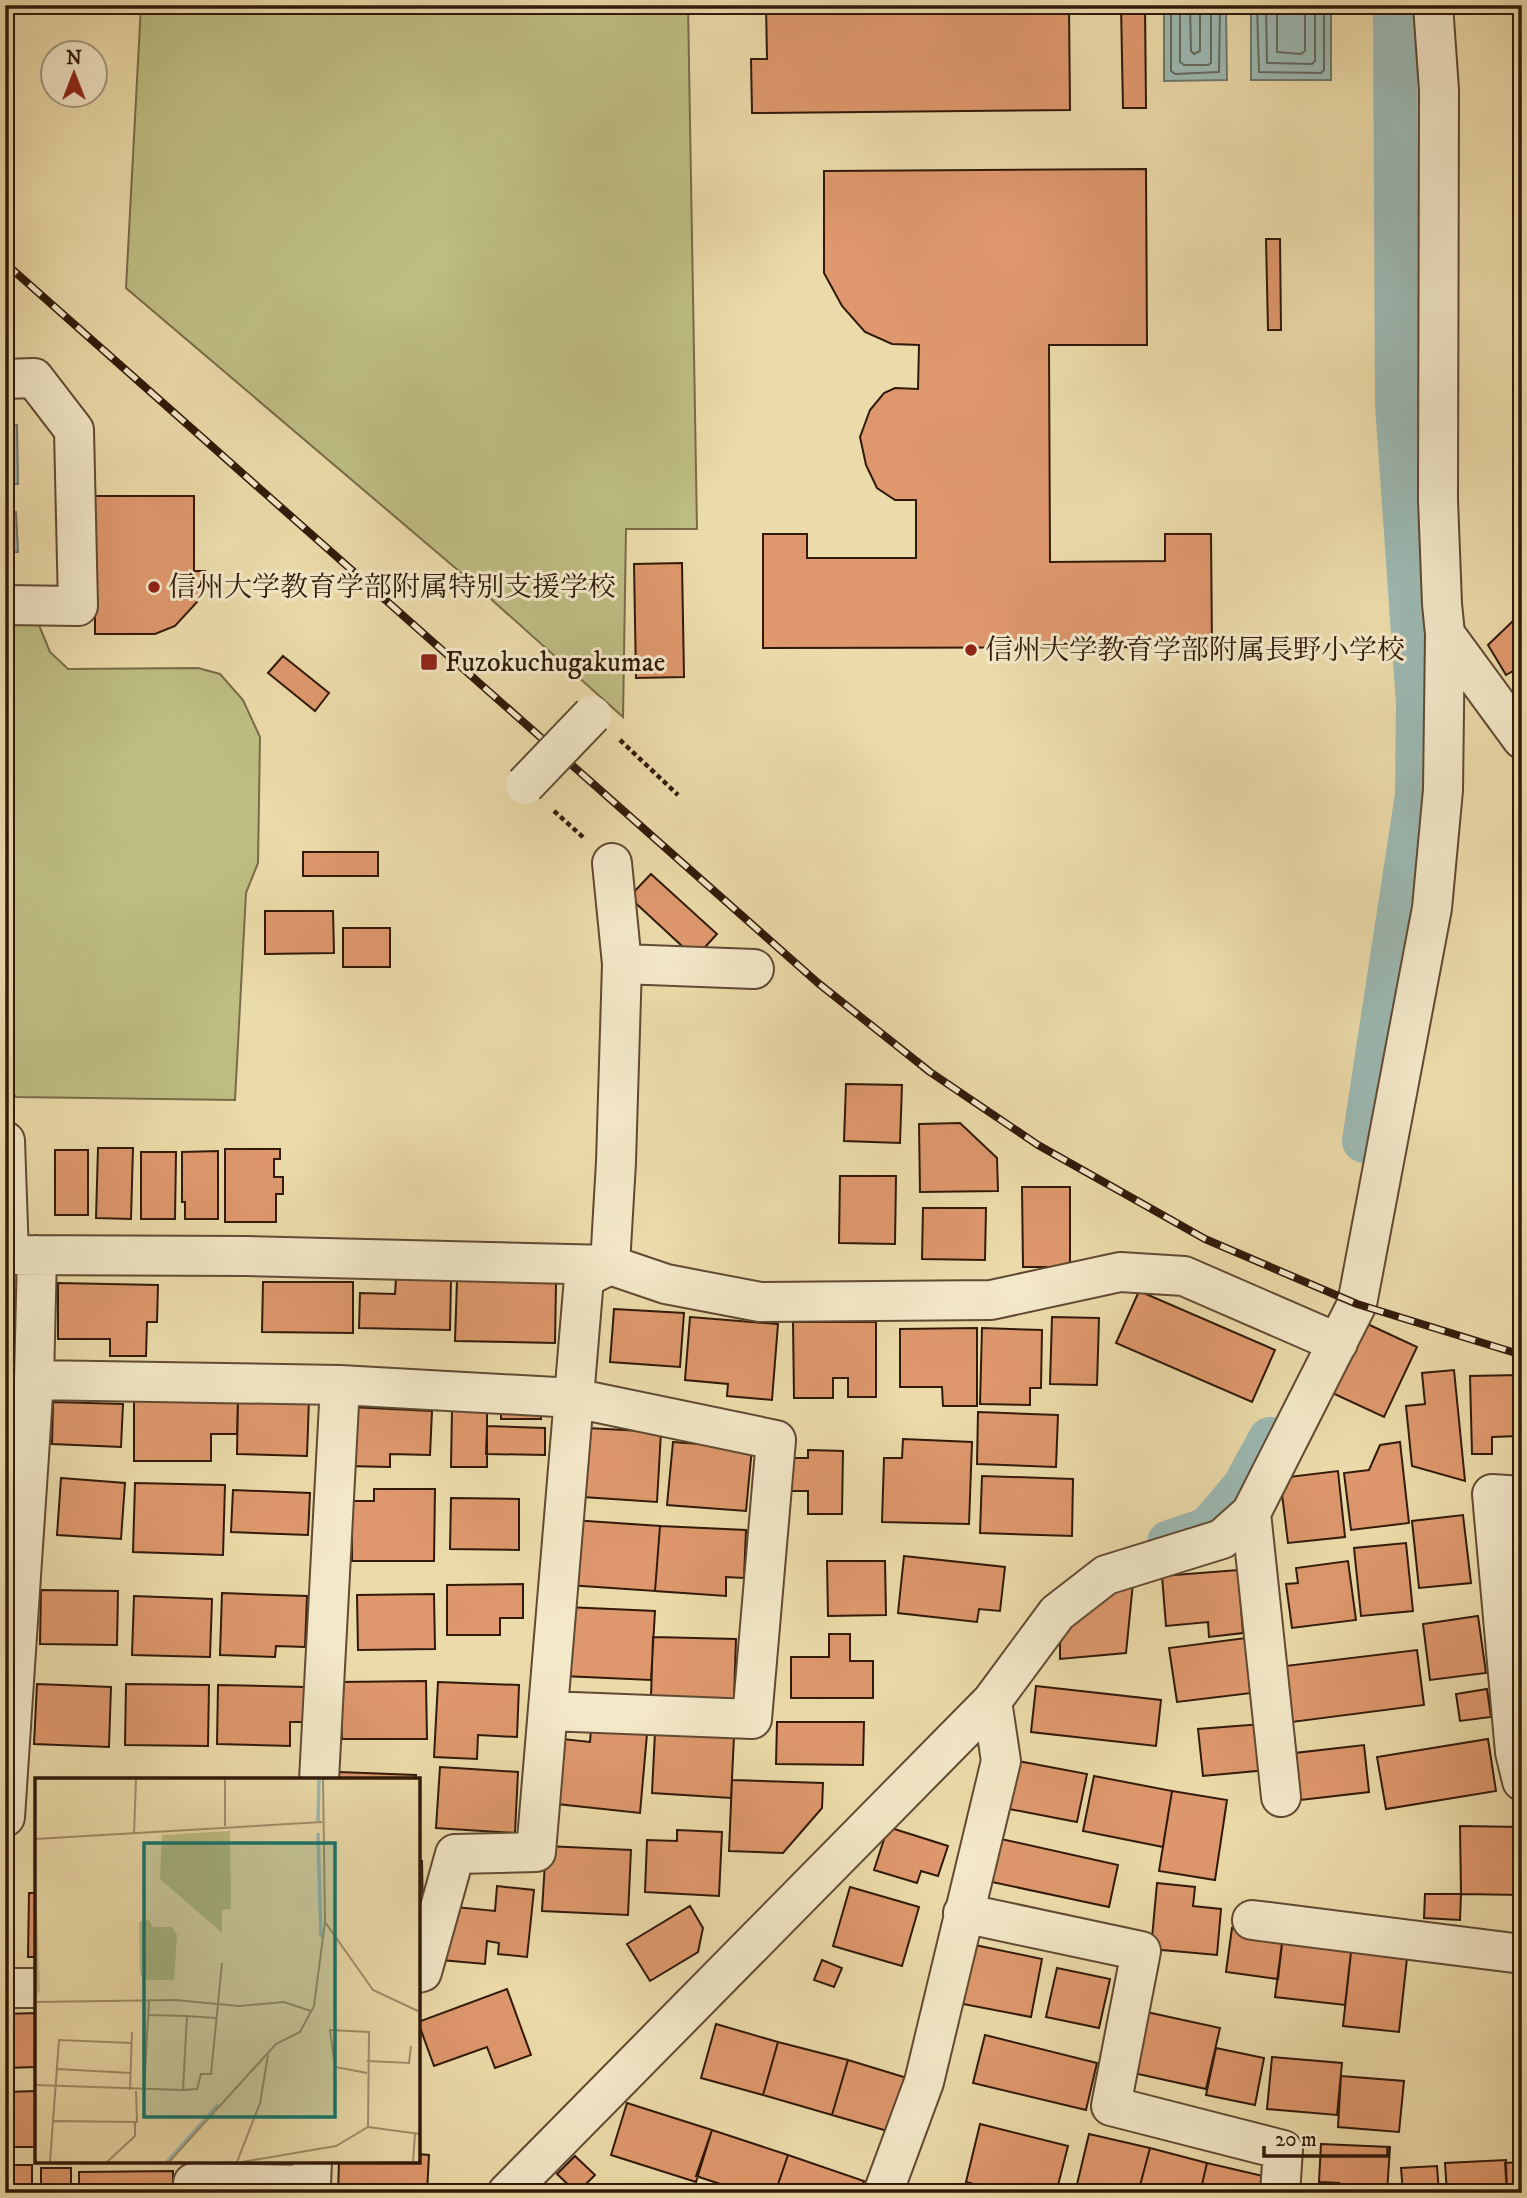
<svg xmlns="http://www.w3.org/2000/svg" width="1527" height="2198" font-family="'IM FELL DW Pica','Noto Serif JP',serif">
<style>
.green{fill:#bebe84;stroke:#786c47;stroke-width:2}
.water{fill:#9cb9b3;stroke:#71796f;stroke-width:2}
.lines{fill:none;stroke-linecap:round;stroke-linejoin:round}
.shore{stroke:#666a5e;stroke-width:2}
.canal{stroke:#9cb9b3;stroke-width:44}
.building{fill:#df986d;stroke:#311a0a;stroke-width:2}
.minor-casing{stroke:#604a32;stroke-width:42}
.path{stroke:#311a0a;stroke-width:4.5;stroke-dasharray:5 3.5;stroke-linecap:butt}
.minor{stroke:#f3e8c8;stroke-width:38}
.rail-casing{stroke:#311a0a;stroke-width:8}
.rail{stroke:#f3e8c8;stroke-width:5;stroke-dasharray:16;stroke-linecap:butt}
.minor-bridge-casing{stroke:#604a32;stroke-width:42;stroke-linecap:butt}
.minor-bridge{stroke:#f3e8c8;stroke-width:38}
.poi-dot{fill:#8f2418;stroke:#f3e8c8;stroke-width:2.5}
.labels{text-anchor:middle;dominant-baseline:central;stroke-width:6;stroke-linejoin:round;paint-order:stroke}
.poi-label{font-size:28px;fill:#311a0a;stroke:#f3e8c8;text-anchor:start}
.inset-river{fill:none;stroke:#9cb9b3;stroke-width:3.5}
.inset-road{fill:none;stroke:#a18e6a;stroke-width:2}
.view{fill:#0f766e;fill-opacity:0.15;stroke:#0f766e;stroke-width:3.5}
.inset-edge{fill:none;stroke:#311a0a;stroke-width:3.5}
</style>
<rect width="100%" height="100%" fill="#ecdbaa"/>
<filter id="stains"><feTurbulence type="fractalNoise" baseFrequency=".00286" numOctaves="4"/><feColorMatrix values="0 0 0 0 .2 0 0 0 0 .09 0 0 0 0 .02 0 0 0 .5 -.17"/></filter>
<radialGradient id="worn" r=".72"><stop offset=".6" stop-color="#630" stop-opacity="0"/><stop offset="1" stop-color="#630" stop-opacity=".3"/></radialGradient>
<path class="green" d="M141,5H688L697,529H626L623,717L473,583L126,288Z
M36,618L50,652L68,669L198,668L220,674L243,700L260,737L258,863L246,893L235,1100L16,1097L5,1086V619Z"/>
<path class="water" d="M1164,5H1226L1227,80L1164,81Z
M1251,5H1331V80H1251Z
M17,425L18,484H5V426Z
M16,512L18,552H5V513Z"/>
<g class="lines">
<path class="shore" d="M1171,5V71L1175,74L1219,72L1220,5
M1180,5V62L1184,65H1208L1211,63V5
M1190,5L1191,51L1194,54L1200,51V5
M1257,5L1259,72L1321,73L1324,70V5
M1266,5L1267,63L1312,64L1315,61V5
M1277,5V52L1301,54L1305,51V5"/>
<path class="canal" d="M1364,1141L1417,795L1418,704L1397,404L1395,5
M1169,1542L1208,1529L1244,1487L1270,1439"/>
</g>
<path class="building" d="M766,5H1069L1070,110L752,113L751,59H767Z
M1145,5L1146,108H1123L1121,6Z
M1146,169L1147,345H1049L1050,562L1165,561V534H1211L1212,647L763,648V534H807V558H916V500H895L877,488L866,465L860,437L870,410L884,393L895,388L918,389L919,345L892,344L865,332L842,306L824,273V171Z
M1266,239H1280L1281,330H1268Z
M95,496H194V571H205L202,587L197,602L175,626L155,634H95Z
M682,563L684,677L636,678L634,564Z
M1517,617L1522,626V666L1506,675L1488,645Z
M283,656L329,693L315,711L268,673Z
M303,852H378V876H303Z
M651,874L717,934L695,958L629,897Z
M265,911H333L334,953L265,954Z
M343,928H390V967H343Z
M846,1084L902,1085L900,1143L844,1141Z
M960,1123L997,1158L998,1191L920,1192L919,1124Z
M98,1148H133L131,1219L96,1218Z
M225,1149H280V1159H274V1177H283V1194H276V1222H225Z
M55,1150H88V1215H55Z
M218,1151V1219H185V1202H182V1152Z
M141,1152H176L175,1219H141Z
M840,1176H896L895,1244L839,1243Z
M1022,1187H1070V1267H1023Z
M923,1208H986L985,1260L922,1259Z
M5,1270L20,1271L18,1336H5Z
M396,1278L451,1280L450,1330L359,1328L360,1293L395,1294Z
M457,1280L556,1283L555,1343L455,1341Z
M263,1282H353V1333L262,1332Z
M58,1283L158,1285L157,1322H147L146,1356H110V1339H58Z
M1139,1291L1275,1350L1252,1402L1116,1343Z
M614,1309L684,1313L680,1367L610,1362Z
M690,1317L778,1324L772,1400L727,1396L728,1384L685,1380Z
M1052,1317L1099,1318L1097,1385L1050,1384Z
M1361,1321L1417,1347L1384,1417L1328,1391Z
M793,1322H876V1397H848V1378H833V1398H794Z
M977,1328V1406H943L942,1387H900V1329Z
M982,1328L1042,1330L1041,1388H1030V1405L980,1404Z
M5,1359H16V1441H5Z
M1454,1370L1465,1481L1412,1466L1406,1406L1425,1404L1422,1373Z
M1518,1375L1519,1436L1492,1437V1454H1472L1470,1376Z
M1518,1375L1522,1376V1437L1519,1436Z
M134,1396L238,1397L237,1434H211V1461H134Z
M238,1397L309,1399L307,1456L237,1454Z
M53,1402L123,1404L121,1447L52,1444Z
M501,1404H541V1419H501Z
M350,1407L432,1411L430,1455L390,1454V1467L347,1466Z
M452,1409H487V1467H451Z
M978,1412L1058,1415L1056,1467L977,1464Z
M487,1426L545,1428V1455L486,1454Z
M587,1428L661,1432L657,1502L583,1497Z
M903,1439L972,1442L969,1524L882,1522L884,1458H902Z
M673,1442L752,1448L746,1511L667,1505Z
M1400,1442L1409,1523L1351,1530L1344,1473L1369,1470L1380,1445Z
M808,1450L843,1451L842,1514H808V1491H788V1458H808Z
M5,1471H8L7,1511H5Z
M1338,1471L1345,1537L1288,1543L1280,1478Z
M982,1476L1073,1479L1072,1536L980,1533Z
M61,1478L125,1483L121,1539L57,1535Z
M135,1483L225,1485L223,1555L133,1552Z
M374,1489H435L434,1561H352V1501H374Z
M233,1490L310,1493L308,1535L231,1532Z
M451,1498L519,1499V1550L450,1549Z
M1463,1515L1471,1583L1419,1588L1412,1521Z
M572,1520L660,1526L655,1591L568,1585Z
M1513,1522L1522,1523V1572H1513Z
M660,1526L746,1530L744,1578L726,1577V1596L655,1591Z
M1406,1543L1413,1611L1361,1616L1354,1548Z
M904,1556L1005,1567L1000,1611L979,1609L977,1622L898,1613Z
M827,1561H885L886,1615L828,1616Z
M1348,1561L1356,1620L1292,1628L1286,1584L1298,1583L1296,1568Z
M1238,1570L1243,1633L1209,1637L1208,1622L1166,1626L1162,1576Z
M1133,1583L1126,1653L1060,1659V1643L1066,1628L1102,1598Z
M523,1584V1618H500V1635H447V1585Z
M41,1590L118,1591L117,1645L40,1644Z
M222,1593L307,1596L305,1647L276,1646L275,1657L220,1655Z
M434,1594L435,1649L358,1650L357,1595Z
M134,1596L212,1599L210,1657L132,1655Z
M566,1607L655,1611L651,1680L563,1676Z
M1478,1616L1486,1673L1430,1680L1423,1624Z
M829,1634H850V1661H873V1698H791V1657H829Z
M653,1637L736,1639L734,1700L651,1696Z
M1253,1637L1260,1692L1177,1702L1169,1648Z
M1417,1650L1424,1705L1292,1722L1285,1666Z
M426,1681L427,1739H342L340,1682Z
M438,1682L519,1685L517,1737L478,1735L477,1759L434,1757Z
M37,1684L111,1687L109,1747L34,1744Z
M126,1684L209,1685L208,1746L125,1745Z
M218,1685L305,1687V1722H290V1746L217,1744Z
M1036,1686L1161,1700L1156,1746L1031,1732Z
M1487,1689L1491,1717L1460,1721L1456,1694Z
M777,1722H864L863,1765L776,1764Z
M1262,1724L1267,1770L1203,1776L1198,1729Z
M591,1729L647,1734L640,1813L557,1804L563,1739L590,1742Z
M655,1732L734,1737L731,1798L652,1793Z
M1488,1739L1496,1791L1386,1809L1377,1757Z
M1364,1745L1369,1792L1301,1800L1295,1753Z
M1018,1761L1087,1774L1077,1822L1009,1809Z
M440,1767L518,1772L515,1833L436,1828Z
M338,1772L416,1775L415,1780H337Z
M1094,1776L1172,1791L1163,1847L1083,1831Z
M732,1780L823,1783L822,1808L783,1853L729,1851Z
M1172,1791L1227,1800L1215,1880L1159,1871Z
M1460,1826L1522,1827V1895L1461,1894Z
M888,1827L948,1846L938,1876L921,1871L917,1883L874,1870Z
M677,1830L722,1832L719,1896L645,1892L647,1840L677,1841Z
M1001,1839L1118,1865L1109,1907L992,1882Z
M546,1846L631,1850L628,1915L542,1911Z
M418,1861H422L423,1913H418Z
M1157,1883L1195,1887L1193,1906L1221,1909L1217,1955L1151,1949Z
M497,1886L534,1890L527,1957L498,1954L499,1943L487,1941L485,1964L441,1960L446,1906L495,1911Z
M850,1887L919,1907L902,1966L833,1946Z
M29,1893H37V1957H28Z
M1425,1894H1461L1460,1920L1424,1918Z
M690,1906L703,1928L698,1952L650,1981L627,1944Z
M1232,1928L1283,1935L1278,1979L1226,1972Z
M1283,1935L1352,1943L1345,2005L1275,1997Z
M1352,1943L1408,1949L1399,2032L1343,2026Z
M975,1945L1042,1959L1031,2017L963,2004Z
M822,1960L842,1968L834,1987L814,1980Z
M1057,1968L1110,1979L1099,2028L1046,2017Z
M507,1989L531,2055L495,2068L487,2047L434,2066L418,2022Z
M1142,2011L1220,2028L1206,2089L1129,2072Z
M37,2013V2067L5,2068V2014Z
M716,2024L778,2042L763,2095L701,2078Z
M985,2035L1097,2063L1086,2110L973,2083Z
M778,2042L848,2060L832,2115L763,2095Z
M1216,2048L1264,2058L1255,2105L1206,2095Z
M1272,2057L1342,2063L1337,2115L1267,2109Z
M848,2060L907,2078L891,2132L832,2115Z
M1341,2076L1404,2081L1399,2132L1338,2127Z
M37,2091V2147H5V2092Z
M627,2103L712,2130L696,2182L611,2155Z
M980,2124L1068,2146L1056,2193H1009L966,2182Z
M712,2130L788,2155L775,2193H748L696,2176Z
M1089,2134L1150,2148L1138,2193H1075Z
M1321,2144L1390,2147L1387,2193H1339V2183L1319,2182Z
M1150,2148L1207,2163L1200,2193H1138Z
M418,2154L429,2155L427,2193H338L339,2161H418Z
M788,2155L864,2181L860,2193H775Z
M575,2156L595,2175L577,2193L557,2174Z
M1506,2160L1507,2193H1447L1445,2163Z
M1522,2162V2193H1507L1505,2163Z
M1207,2163L1263,2176L1259,2193H1200Z
M5,2165H32V2193H5Z
M1437,2166L1439,2193H1403L1401,2168Z
M41,2168H71V2193H41Z
M173,2171V2193H79V2172Z"/>
<g class="lines">
<defs>
<path id="minor" d="M1433,5L1439,90L1438,500L1442,604L1445,634L1522,739
M5,379L34,378L74,430L78,606L5,605
M622,964L754,969
M5,1141L9,1255
M5,1255L246,1256L610,1265L666,1284L760,1302L991,1300L1120,1272L1184,1276L1338,1343
M34,1380L340,1385
M1522,1496L1492,1494L1515,1752L1522,1781
M1251,1513L1281,1797
M319,1780L340,1385L574,1398L776,1440L752,1719L548,1711
M5,1817L34,1380L37,1255
M963,1913L1141,1951L1111,2106L1283,2150L1280,2193
M1252,1920L1522,1954
M418,1973L422,1972L455,1854L536,1852L584,1278L610,1265L616,1162L622,964L612,863
M5,1988H37
M193,2183L311,2185L312,2161
M507,2193L992,1701L1057,1613L1106,1575L1222,1539L1251,1513L1357,1304L1432,908L1443,790L1445,634
M883,2193L924,2082L1001,1761L992,1701"/>
</defs>
<use href="#minor" class="minor-casing"/>
<path class="path" d="M620,740L678,795
M554,811L584,838"/>
<use href="#minor" class="minor"/>
<defs>
<path id="rail" d="M5,263L818,983L930,1072L1038,1145L1205,1239L1357,1304L1522,1355"/>
</defs>
<use href="#rail" class="rail-casing"/>
<use href="#rail" class="rail"/>
<defs>
<path id="minor-bridge" d="M525,785L592,715"/>
</defs>
<use href="#minor-bridge" class="minor-bridge-casing"/>
<use href="#minor-bridge" class="minor-bridge"/>
</g>
<g class="poi-dot">
<circle cx="154" cy="587" r="7"/>
<circle cx="971" cy="650" r="7"/>
<rect x="420" y="653" width="18" height="18" rx="3.5"/>
</g>
<g class="labels">
<g class="poi-label">
<text x="168" y="587">信州大学教育学部附属特別支援学校</text>
<text x="985" y="650">信州大学教育学部附属長野小学校</text>
<text x="445" y="662">Fuzokuchugakumae</text>
</g>
</g>
<g transform="translate(35 1778)">
<rect width="385" height="385" fill="#ecdbaa"/>
<path d="M195,53L196,131L187,132V155L125,101L127,57ZM1,107L5,213L0,218V107ZM114,142L118,149H137L142,157L139,202H111L105,196L104,144Z" fill="#bebe84"/>
<path class="inset-river" d="M283,43L284,1M283,55L286,159M132,384L183,327"/>
<path class="inset-road" d="M190,1V48M288,1L290,144L338,212L385,234M99,56L101,1M0,61L287,44M0,224L140,222L204,228L249,224L276,233M114,237L152,238M332,283L374,285L376,268M21,291L96,295M332,295L300,289L295,252L334,254L333,349M0,307L148,312L152,238L181,240M95,312L97,254M148,312L162,311L166,296H176L187,185M109,313L114,222M17,343L102,344L101,313M15,384L24,262L97,265M72,384L100,358V344M134,384L241,266L265,254L279,228L290,144M202,384L225,325L233,277M207,384L301,368L333,349L385,356M378,384L380,356"/>
<path class="view" d="M109,65H300V339H109Z"/>
<rect width="385" height="385" class="inset-edge"/>
</g>
<rect width="1527" height="2198" fill="none" stroke="#ecdbaa" stroke-width="28"/>
<rect x="7" y="7" width="1513" height="2184" fill="none" stroke="#311a0a" stroke-width="3.5"/>
<rect x="14" y="14" width="1499" height="2170" fill="none" stroke="#311a0a" stroke-width="2"/>
<g transform="translate(74 74)"><circle r="33" fill="#f3e8c8" stroke="#a5967c" stroke-width="2"/>
<path d="M0-5L12 26L0 18L-12 26Z" fill="#8f2418"/>
<text y="-10" font-size="19" font-weight="bold" text-anchor="middle" fill="#311a0a">N</text>
</g>
<path d="M1264 2146v10h124v-10" fill="none" stroke="#311a0a" stroke-width="3.5"/>
<text x="1275" y="2146" font-size="21" fill="#311a0a" stroke="#f3e8c8" stroke-width="5" paint-order="stroke">20 m</text>
<rect width="100%" height="100%" filter="url(#stains)"/>
<rect width="100%" height="100%" fill="url(#worn)"/>
</svg>
